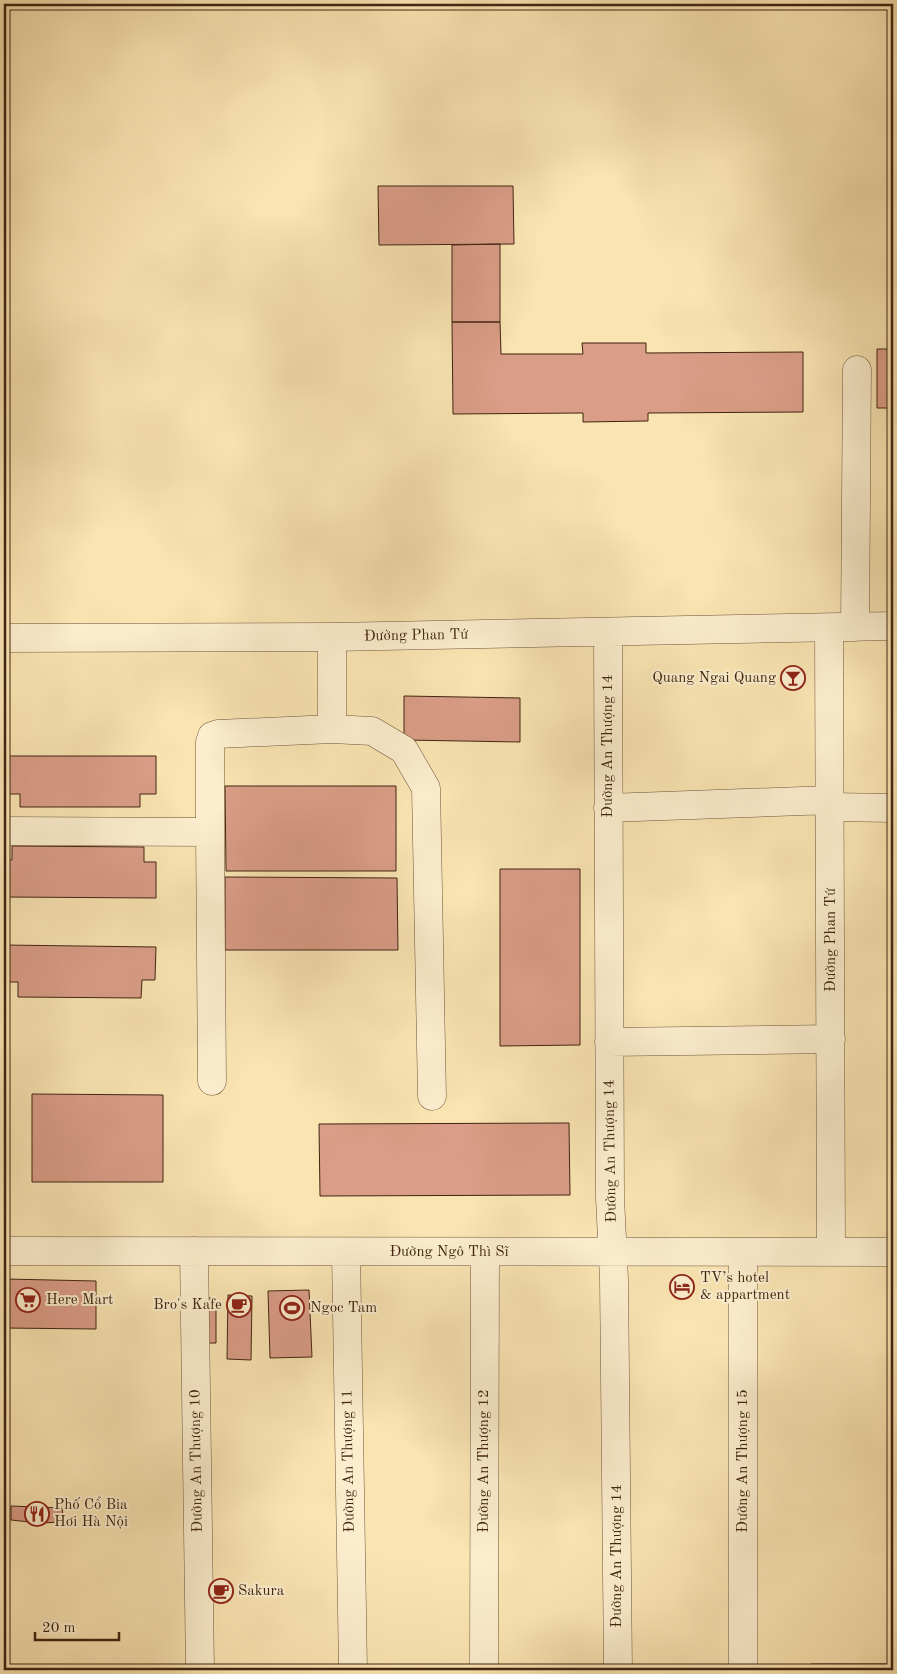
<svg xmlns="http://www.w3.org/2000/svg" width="897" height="1674" font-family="'Old Standard TT',serif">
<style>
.building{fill:#da9d87;stroke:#402511}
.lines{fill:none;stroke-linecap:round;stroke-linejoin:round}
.minor-casing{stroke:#6e5539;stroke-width:29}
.minor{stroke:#fbedcd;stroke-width:28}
.labels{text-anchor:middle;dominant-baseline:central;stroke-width:4;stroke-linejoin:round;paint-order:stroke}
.street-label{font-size:15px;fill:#402511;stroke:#fbedcd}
.poi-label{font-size:15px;fill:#402511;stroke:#fbedcd;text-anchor:start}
</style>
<rect width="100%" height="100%" fill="#f9e4b2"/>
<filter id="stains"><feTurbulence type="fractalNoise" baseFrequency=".004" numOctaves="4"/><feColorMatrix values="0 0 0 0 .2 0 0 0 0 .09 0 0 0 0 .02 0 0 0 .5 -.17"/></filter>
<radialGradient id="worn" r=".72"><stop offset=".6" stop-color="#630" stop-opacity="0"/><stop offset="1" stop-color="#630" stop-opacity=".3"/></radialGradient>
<path class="building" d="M378,186H513L514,244L379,245Z
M500,244V322H452V245Z
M452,322H500L501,354H583L582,343H646V353L803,352V412L648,413V421L583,422V413L453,414Z
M877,349H893V408H877Z
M4,417L9,418L4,559Z
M404,696L520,698V742L404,740Z
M4,756H156V794H140V807H20V794H4Z
M225,786H396V871H226Z
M12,846L144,847V862H156V898L5,897V860H12Z
M500,869H580V1045L500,1046Z
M225,877L397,878L398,950H225Z
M4,945L156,947L155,980H142L141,998L18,997V982H4Z
M32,1094L163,1095V1182H32Z
M569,1123L570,1195L320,1196L319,1124Z
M6,1279L96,1281V1329L5,1328Z
M309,1290L312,1357L270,1358L268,1291Z
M228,1295L252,1296L251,1360L227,1359Z
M197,1298H216V1343H197Z
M11,1506L62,1508L64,1522L39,1523L11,1520Z
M811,1664H893V1670H812Z"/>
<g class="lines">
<defs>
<path id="minor" d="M855,627L857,370
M829,628L831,1252
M608,632L610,1198L614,1279L618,1670
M332,637V729L372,731L404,750L426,788L432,1096
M4,638L332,637L893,626
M830,807L893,808
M608,808L830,800
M4,831L210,832V742L212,736L218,734L332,729
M210,832L212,1081
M609,1042L831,1039
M4,1251L893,1252
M194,1251L200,1670
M346,1252L353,1670
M743,1252V1670
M484,1670L485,1252"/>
</defs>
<use href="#minor" class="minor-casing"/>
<use href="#minor" class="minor"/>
</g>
<defs>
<symbol id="bar-ring" viewBox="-11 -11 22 22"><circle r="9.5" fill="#fbedcd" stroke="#8f2418" stroke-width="1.5"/><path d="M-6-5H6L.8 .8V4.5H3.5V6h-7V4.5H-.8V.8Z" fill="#8f2418"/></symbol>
<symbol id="hotel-ring" viewBox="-11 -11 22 22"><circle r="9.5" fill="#fbedcd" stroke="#8f2418" stroke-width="1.5"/><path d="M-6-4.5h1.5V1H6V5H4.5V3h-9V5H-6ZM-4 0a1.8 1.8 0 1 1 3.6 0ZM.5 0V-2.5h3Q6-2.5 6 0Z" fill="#8f2418"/></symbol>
<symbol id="supermarket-ring" viewBox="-11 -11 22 22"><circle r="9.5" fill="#fbedcd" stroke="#8f2418" stroke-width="1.5"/><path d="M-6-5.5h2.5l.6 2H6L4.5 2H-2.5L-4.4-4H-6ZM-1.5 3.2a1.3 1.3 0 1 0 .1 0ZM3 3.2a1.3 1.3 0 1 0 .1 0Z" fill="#8f2418"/></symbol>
<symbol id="cafe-ring" viewBox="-11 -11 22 22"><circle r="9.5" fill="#fbedcd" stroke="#8f2418" stroke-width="1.5"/><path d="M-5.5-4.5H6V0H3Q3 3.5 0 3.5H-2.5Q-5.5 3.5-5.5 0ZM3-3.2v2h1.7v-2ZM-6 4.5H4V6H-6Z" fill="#8f2418"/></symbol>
<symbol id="stadium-ring" viewBox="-11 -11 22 22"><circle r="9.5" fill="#fbedcd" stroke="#8f2418" stroke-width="1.5"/><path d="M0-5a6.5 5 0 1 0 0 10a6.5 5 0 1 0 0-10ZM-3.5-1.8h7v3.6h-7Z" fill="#8f2418"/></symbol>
<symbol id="restaurant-ring" viewBox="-11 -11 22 22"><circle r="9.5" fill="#fbedcd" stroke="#8f2418" stroke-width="1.5"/><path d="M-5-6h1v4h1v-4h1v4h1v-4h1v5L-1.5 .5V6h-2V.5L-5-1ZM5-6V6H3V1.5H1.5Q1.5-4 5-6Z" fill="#8f2418"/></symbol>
</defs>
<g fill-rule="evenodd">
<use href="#bar-ring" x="779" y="664" width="28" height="28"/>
<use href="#hotel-ring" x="668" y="1273" width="28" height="28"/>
<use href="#supermarket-ring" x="14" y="1286" width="28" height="28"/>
<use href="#cafe-ring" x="225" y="1291" width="28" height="28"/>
<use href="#stadium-ring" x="278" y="1294" width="28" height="28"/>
<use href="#restaurant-ring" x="23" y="1500" width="28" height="28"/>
<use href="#cafe-ring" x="207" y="1577" width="28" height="28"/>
</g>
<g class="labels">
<g class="street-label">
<text transform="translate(416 636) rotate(-1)">Đường Phan Tứ</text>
<text transform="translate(608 746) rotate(-90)">Đường An Thượng 14</text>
<text transform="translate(831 940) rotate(-90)">Đường Phan Tứ</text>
<text transform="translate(611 1151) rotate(-91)">Đường An Thượng 14</text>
<text x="449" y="1252">Đường Ngô Thì Sĩ</text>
<text transform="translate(197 1461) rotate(-91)">Đường An Thượng 10</text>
<text transform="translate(349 1461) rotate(-91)">Đường An Thượng 11</text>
<text transform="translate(484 1461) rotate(-90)">Đường An Thượng 12</text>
<text transform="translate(743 1461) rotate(-90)">Đường An Thượng 15</text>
<text transform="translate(617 1556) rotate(-90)">Đường An Thượng 14</text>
</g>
<g class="poi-label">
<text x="776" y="678" text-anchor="end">Quang Ngai Quang</text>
<text x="700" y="1278">TV’s hotel<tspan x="700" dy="17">&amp; appartment</tspan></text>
<text x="46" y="1300">Here Mart</text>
<text x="222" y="1305" text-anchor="end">Bro's Kafe</text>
<text x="310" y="1308">Ngoc Tam</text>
<text x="54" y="1505">Phố Cổ Bia<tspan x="54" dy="17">Hơi Hà Nội</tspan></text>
<text x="238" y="1591">Sakura</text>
</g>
</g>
<rect width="897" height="1674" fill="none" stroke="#f9e4b2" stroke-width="20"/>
<rect x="5" y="5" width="887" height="1664" fill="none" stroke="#402511" stroke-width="2.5"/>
<rect x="10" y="10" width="877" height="1654" fill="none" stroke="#402511"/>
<path d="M35 1632v8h84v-8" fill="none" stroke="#402511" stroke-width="2.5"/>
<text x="42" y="1632" font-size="15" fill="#402511" stroke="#fbedcd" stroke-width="4" paint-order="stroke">20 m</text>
<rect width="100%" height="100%" filter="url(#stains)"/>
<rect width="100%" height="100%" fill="url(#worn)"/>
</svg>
